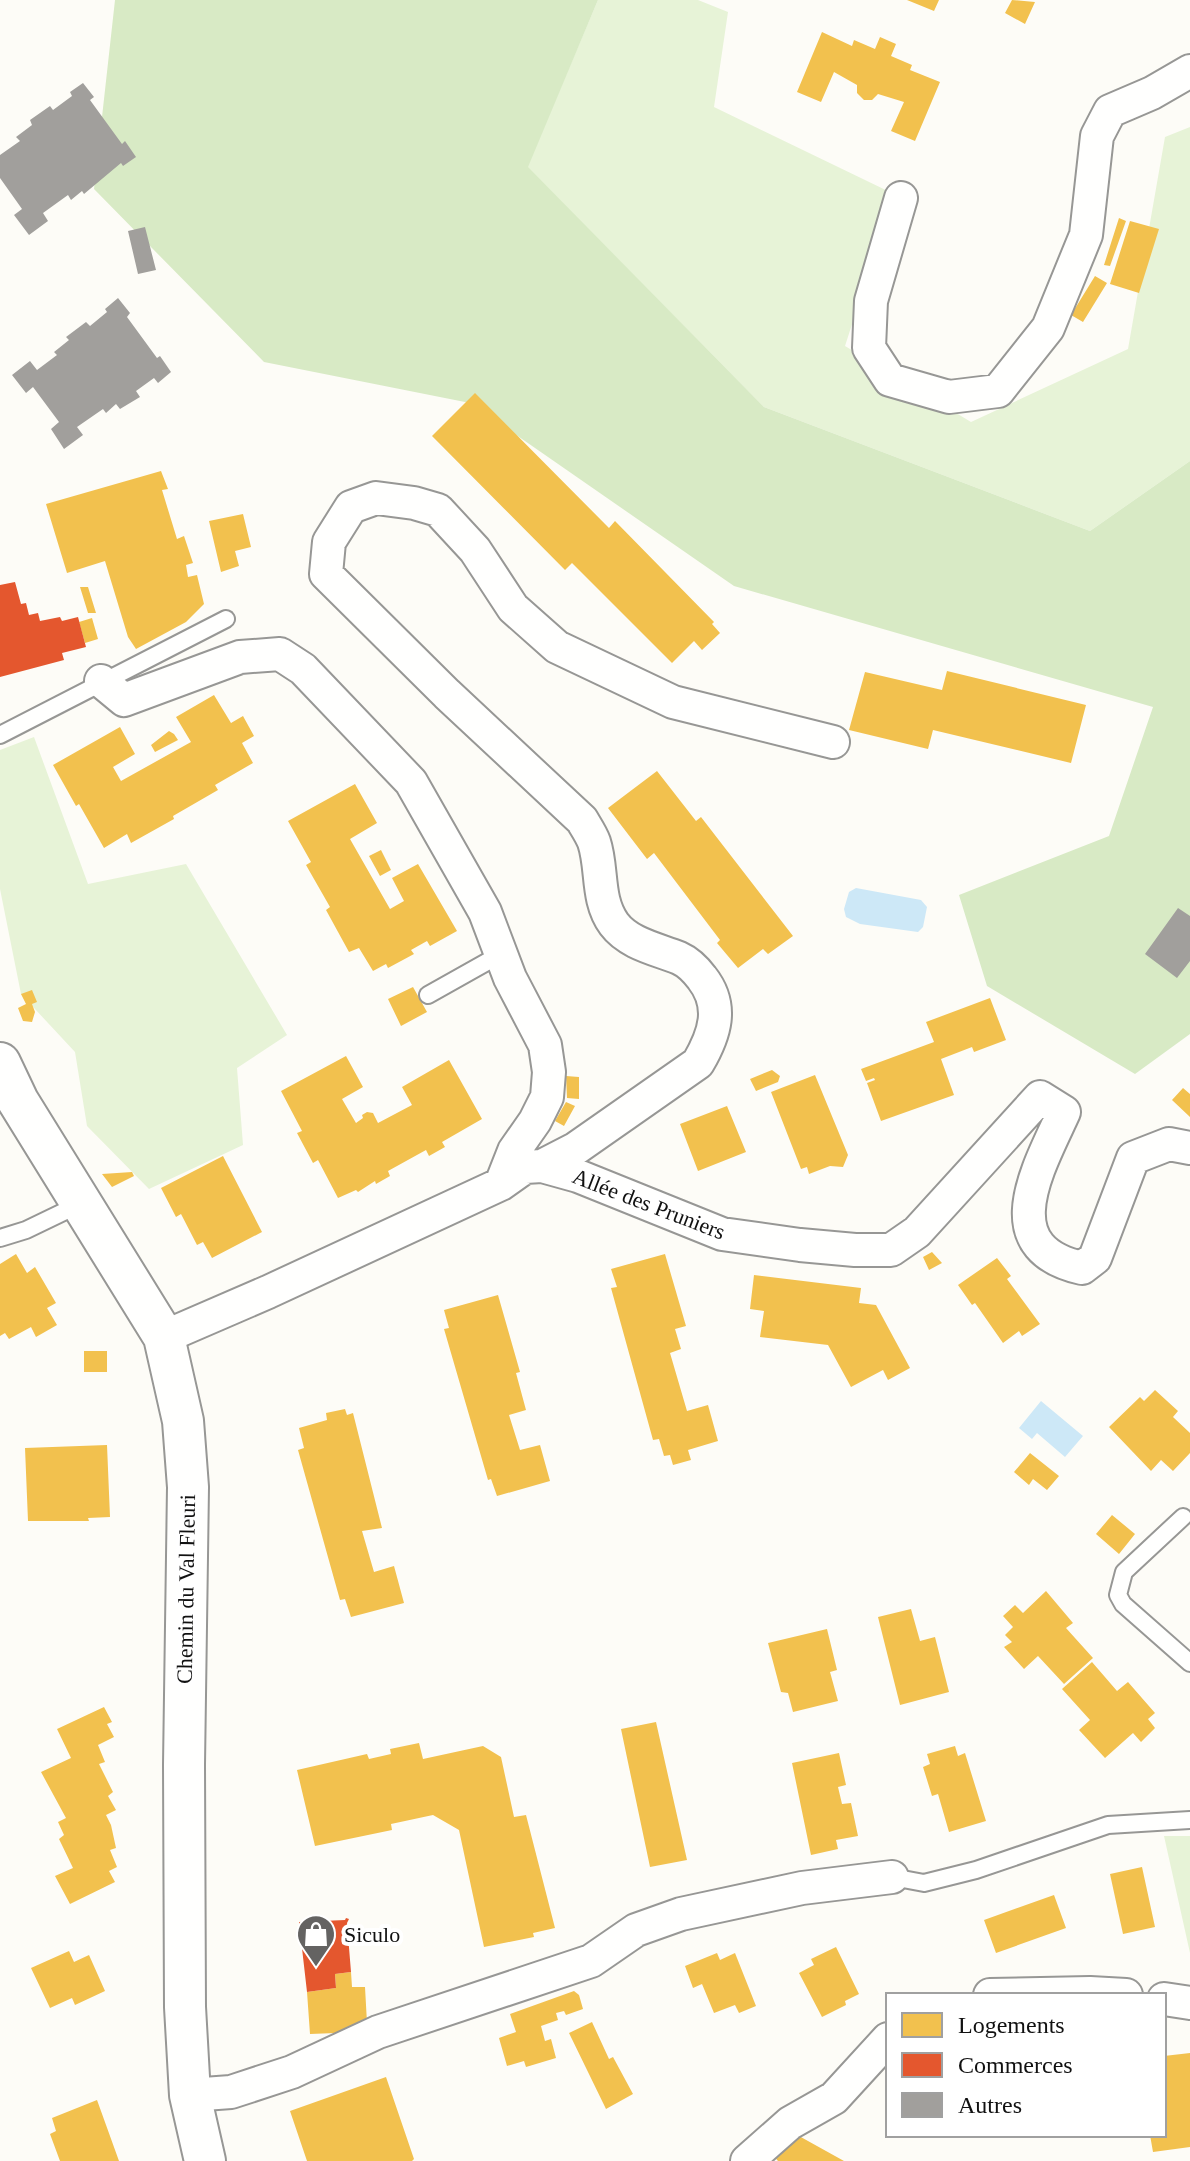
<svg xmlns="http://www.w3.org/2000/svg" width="1190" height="2161" font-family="Georgia,serif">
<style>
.green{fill:#e7f3d7}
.forest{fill:#d8eac5}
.water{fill:#cde8f7}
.homes{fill:#f2c14e}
.shops{fill:#e4572e}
.building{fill:#a19f9c}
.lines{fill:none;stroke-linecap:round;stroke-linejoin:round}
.service-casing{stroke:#979795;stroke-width:20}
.minor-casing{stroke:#979795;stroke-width:36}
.tertiary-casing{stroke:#979795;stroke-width:44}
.service{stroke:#fffffe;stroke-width:16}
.minor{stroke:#fffffe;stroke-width:32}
.tertiary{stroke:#fffffe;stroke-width:40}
.labels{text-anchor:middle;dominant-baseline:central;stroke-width:8;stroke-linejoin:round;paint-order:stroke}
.street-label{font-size:22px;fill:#111;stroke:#fff}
.poi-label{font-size:22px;fill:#111;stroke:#fff;text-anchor:start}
</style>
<rect width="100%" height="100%" fill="#fdfcf7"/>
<path class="green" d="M598,0H698L728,12L714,107L894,194L845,346L971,422L1128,349L1165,137L1190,127V461L1090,531L764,407L527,167Z
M34,737L88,884L186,864L287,1035L237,1068L243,1145L149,1189L87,1126L75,1052L21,994L0,889V750Z
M1164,1836H1190V1953Z"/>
<path class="forest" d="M115,0H598L528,167L764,407L1090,531L1190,461V1034L1135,1074L987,986L959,895L1109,836L1153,707L734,586L470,403L264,362L94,189Z"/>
<path class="water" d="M856,888L921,900L927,907L923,927L918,932L860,924L846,917L844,909L849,892Z
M1041,1401L1083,1436L1065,1457L1037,1433L1032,1439L1019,1428Z"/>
<path class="homes" d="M907,0H939L934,11Z
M1012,0L1035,2L1025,24L1005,13Z
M822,32L852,46L854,40L875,49L880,37L896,44L891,56L912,65L910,70L940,82L915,141L891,131L904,102L878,94L872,100H864L857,93V85L834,72L821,102L797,92Z
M1119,218L1126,221L1110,266L1104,265Z
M1130,221L1159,229L1139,293L1110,284Z
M1095,276L1107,283L1083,322L1071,315Z
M475,393L609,528L615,521L714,622L712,624L720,633L702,650L694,641L672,663L572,563L565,570L432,436Z
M161,471L168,489L162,490L177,539L184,536L193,563L186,565L188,577L197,575L204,604L186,622L136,649L128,637L105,561L67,573L46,504Z
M243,514L251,547L235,551L239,566L221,572L209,521Z
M80,587H88L96,613H88Z
M92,618L98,639L85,643L79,622Z
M947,671L1086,705L1071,763L933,730L928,749L849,730L865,672L942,690Z
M214,695L231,723L243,716L254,736L242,743L253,763L215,785L218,790L173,816L174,819L131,843L127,834L104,848L79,804L76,806L53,765L120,727L135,754L113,767L121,781L191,742L176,717Z
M169,731L174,734L178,740L155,752L151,745Z
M657,771L696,821L701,817L793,936L768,954L763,949L738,968L717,943L720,940L654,853L647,859L608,808Z
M355,784L377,823L350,839L390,909L404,901L392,878L418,864L457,931L430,946L427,941L411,950L414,954L388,968L386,964L373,971L359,948L349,952L326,910L330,907L306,865L311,862L288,821Z
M381,850L391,870L380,876L369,856Z
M413,987L427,1012L401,1026L388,999Z
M32,990L37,1002L32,1004L35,1012L32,1022L23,1021L18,1008L26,1004L21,994Z
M990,998L1006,1040L974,1052L972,1047L941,1059L954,1095L881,1121L867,1083L875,1080L874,1078L866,1081L861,1069L934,1042L926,1022Z
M346,1056L363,1087L342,1099L356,1123L363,1118L362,1115L367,1112L373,1113L378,1123L412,1105L402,1087L449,1060L482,1119L442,1142L445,1147L429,1156L426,1150L388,1171L390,1176L376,1184L375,1181L358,1192L356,1190L338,1198L318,1160L313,1163L297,1133L302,1131L281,1091Z
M772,1070L780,1076L778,1082L756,1091L750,1079Z
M815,1075L848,1155L843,1167L830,1166L809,1174L807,1167L801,1169L771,1092Z
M566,1076L579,1077V1099L567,1098Z
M1183,1088L1190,1094V1117L1172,1100Z
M566,1102L575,1106L564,1126L555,1121Z
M727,1106L746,1152L698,1171L680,1124Z
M223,1156L262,1232L212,1258L203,1242L197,1245L181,1214L176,1217L161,1188Z
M132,1172L134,1176L112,1187L102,1174Z
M932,1252L942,1263L929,1270L923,1257Z
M16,1254L27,1273L35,1267L56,1303L47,1308L57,1325L36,1337L31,1327L9,1339L5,1333L0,1336V1264Z
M665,1254L686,1326L675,1329L681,1349L670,1353L687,1411L708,1405L718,1441L688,1450L691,1460L673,1465L670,1455L664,1456L659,1439L653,1440L611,1288L617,1287L611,1269Z
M997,1258L1011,1276L1007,1279L1040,1324L1022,1336L1019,1331L1003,1343L975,1303L972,1305L958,1285Z
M754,1275L861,1288L859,1303L876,1305L910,1368L888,1380L883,1370L851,1387L828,1345L760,1337L764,1311L750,1309Z
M498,1295L520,1372L516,1373L526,1410L509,1415L520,1450L540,1445L550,1481L497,1496L491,1479L488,1480L444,1329L449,1328L444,1310Z
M84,1351H107V1372H84Z
M1155,1390L1178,1411L1173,1417L1190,1433V1453L1173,1471L1161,1460L1151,1471L1109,1427L1140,1397L1144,1401Z
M345,1409L347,1415L353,1413L382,1528L362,1531L374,1572L394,1566L404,1603L351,1617L345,1599L340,1600L298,1450L304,1448L299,1428L327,1420L326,1413Z
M107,1445L110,1517L88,1518L89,1521H28L25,1448Z
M1030,1453L1059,1476L1047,1490L1033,1479L1029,1485L1014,1472Z
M1112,1515L1135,1534L1119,1554L1096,1534Z
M1046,1591L1073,1623L1066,1628L1093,1658L1064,1684L1038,1656L1024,1669L1004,1647L1012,1642L1005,1635L1013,1627L1003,1616L1015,1605L1023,1613Z
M911,1609L920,1641L935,1637L949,1692L900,1705L878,1617Z
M827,1629L837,1670L830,1672L838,1701L793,1712L788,1693L781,1692L768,1643Z
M1092,1662L1117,1691L1128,1682L1155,1713L1148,1719L1155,1728L1141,1742L1133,1733L1105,1758L1079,1730L1090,1720L1062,1689Z
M104,1707L112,1722L107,1724L114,1737L98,1745L105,1762L99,1764L113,1792L108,1796L116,1810L106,1815L111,1825L116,1848L110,1850L117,1867L109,1871L115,1882L70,1904L55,1876L73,1868L59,1839L64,1835L58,1822L66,1818L41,1772L71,1758L57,1729Z
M656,1722L687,1860L650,1867L621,1729Z
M419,1743L423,1759L483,1746L501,1757L514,1817L526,1815L555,1928L533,1933L534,1937L484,1947L459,1830L433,1815L391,1824L392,1830L315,1846L297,1770L367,1754L369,1759L391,1754L390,1749Z
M955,1746L958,1756L965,1753L986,1821L949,1832L938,1794L932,1796L923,1767L930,1764L927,1754Z
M839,1753L846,1785L838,1787L842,1804L851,1803L858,1836L836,1840L838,1849L811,1855L792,1763Z
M1142,1867L1155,1927L1123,1934L1110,1874Z
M1054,1895L1066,1928L996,1953L984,1920Z
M836,1947L859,1994L845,2001L846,2005L822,2017L799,1973L814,1965L811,1959Z
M69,1951L74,1962L89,1955L105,1991L75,2005L72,1998L50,2008L31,1968Z
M717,1953L720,1960L735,1953L756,2006L739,2013L735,2005L714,2013L702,1984L693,1988L685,1966Z
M351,1972L352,1987H365L367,2023L336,2033L310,2034L307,1992L336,1988L335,1974Z
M574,1991L579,1995L583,2009L566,2015L564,2011L556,2013L558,2020L541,2026L545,2041L551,2039L556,2058L526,2067L524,2061L507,2066L499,2038L516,2032L510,2014Z
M592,2022L609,2059L613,2057L633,2094L606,2109L569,2033Z
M1190,2053V2147L1153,2152L1150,2135H1164V2056Z
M386,2077L414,2159L412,2161H307L290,2111Z
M97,2100L119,2161H60L50,2134L56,2131L52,2118Z
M790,2131L844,2161H778L769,2151Z"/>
<path class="shops" d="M15,582L21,604L26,603L29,615L38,613L40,621L60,617L62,621L78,617L86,647L62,653L64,660L0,677V585Z
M346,1918L349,1919L347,1923L351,1972L335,1974L336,1988L307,1992L299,1922L345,1920Z"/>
<path class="building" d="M83,83L94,97L90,100L122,144L125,141L136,157L123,166L121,163L84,194L82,191L71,200L68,195L43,213L48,221L29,235L14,215L22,209L0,178V155L20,141L16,137L32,125L30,120L50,106L53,110L72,96L70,92Z
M145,227L156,270L138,274L128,231Z
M118,298L130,313L127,317L157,358L160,356L171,372L158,383L154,378L136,391L140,397L120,409L116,404L106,413L103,409L77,427L83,435L64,449L51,429L59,422L33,387L26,393L12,375L30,361L37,370L57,355L54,352L69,340L66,337L86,322L90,326L107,312L105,309Z
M1178,908L1190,916V961L1177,978L1145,954Z"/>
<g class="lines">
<defs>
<path id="service" d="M0,735L226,619
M428,995L501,954
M0,1238L26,1230L82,1203
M1183,1517L1124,1572L1118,1595L1123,1604L1190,1663
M892,1877L924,1883L976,1870L1108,1825L1190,1820"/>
<path id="minor" d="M901,198L871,301L869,348L890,380L949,397L998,391L1048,328L1086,235L1097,136L1110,111L1152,93L1190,71
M101,681L124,700L240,657L280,654L303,669L411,782L485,912L510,978L545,1045L549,1072L547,1097L535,1121L514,1151L501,1184
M542,1166L575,1149L698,1063C715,1034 724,1006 702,978C696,970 688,962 679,958C657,949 629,944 614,924C596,899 603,869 594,842C591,834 586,827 582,820L447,694L326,574L329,542L351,507L376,498L414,503L438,510L475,550L513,608L557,647L673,702L833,742
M164,1337L268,1292L501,1184L525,1167L542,1166L578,1176L722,1234L800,1245L855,1250H891L917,1232L1040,1097L1064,1112C1039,1167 991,1248 1082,1268L1095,1258L1133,1158L1169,1144L1190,1148
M990,1995L1090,1993L1126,1995
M1164,1999L1190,2003
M190,2095L231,2092L292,2072L378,2032L591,1961L636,1930L681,1914L802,1888L892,1877
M747,2161L790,2123L834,2098L888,2039"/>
<path id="tertiary" d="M0,1063L18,1101L164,1337L183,1421L188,1487L184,1765L185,2007L190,2095L205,2161"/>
</defs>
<use href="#service" class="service-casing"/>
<use href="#minor" class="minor-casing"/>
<use href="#tertiary" class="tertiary-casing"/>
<use href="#service" class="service"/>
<use href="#minor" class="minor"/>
<use href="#tertiary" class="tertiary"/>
</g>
<defs>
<symbol id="shop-pin" viewBox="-11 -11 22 30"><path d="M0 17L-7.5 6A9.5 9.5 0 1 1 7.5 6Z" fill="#646362" stroke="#fff"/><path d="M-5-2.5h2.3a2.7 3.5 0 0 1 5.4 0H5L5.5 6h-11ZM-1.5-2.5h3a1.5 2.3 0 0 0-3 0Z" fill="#fff"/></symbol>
</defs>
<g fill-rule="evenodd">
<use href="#shop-pin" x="294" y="1912" width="44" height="60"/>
</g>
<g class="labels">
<g class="street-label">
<text transform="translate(649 1204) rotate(21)">Allée des Pruniers</text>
<text transform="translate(186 1589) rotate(-89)">Chemin du Val Fleuri</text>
</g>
<g class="poi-label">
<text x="344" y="1934">Siculo</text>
</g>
</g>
<rect x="886" y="1993" width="280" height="144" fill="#ffffff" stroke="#a0a0a0" stroke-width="2"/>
<rect x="902" y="2013" width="40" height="24" fill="#f2c14e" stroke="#a0a0a0" stroke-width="2"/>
<text x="958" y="2033" font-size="24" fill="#111111">Logements</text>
<rect x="902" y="2053" width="40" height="24" fill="#e4572e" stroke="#a0a0a0" stroke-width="2"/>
<text x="958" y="2073" font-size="24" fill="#111111">Commerces</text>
<rect x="902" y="2093" width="40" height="24" fill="#a19f9c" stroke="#a0a0a0" stroke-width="2"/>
<text x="958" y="2113" font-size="24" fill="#111111">Autres</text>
</svg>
